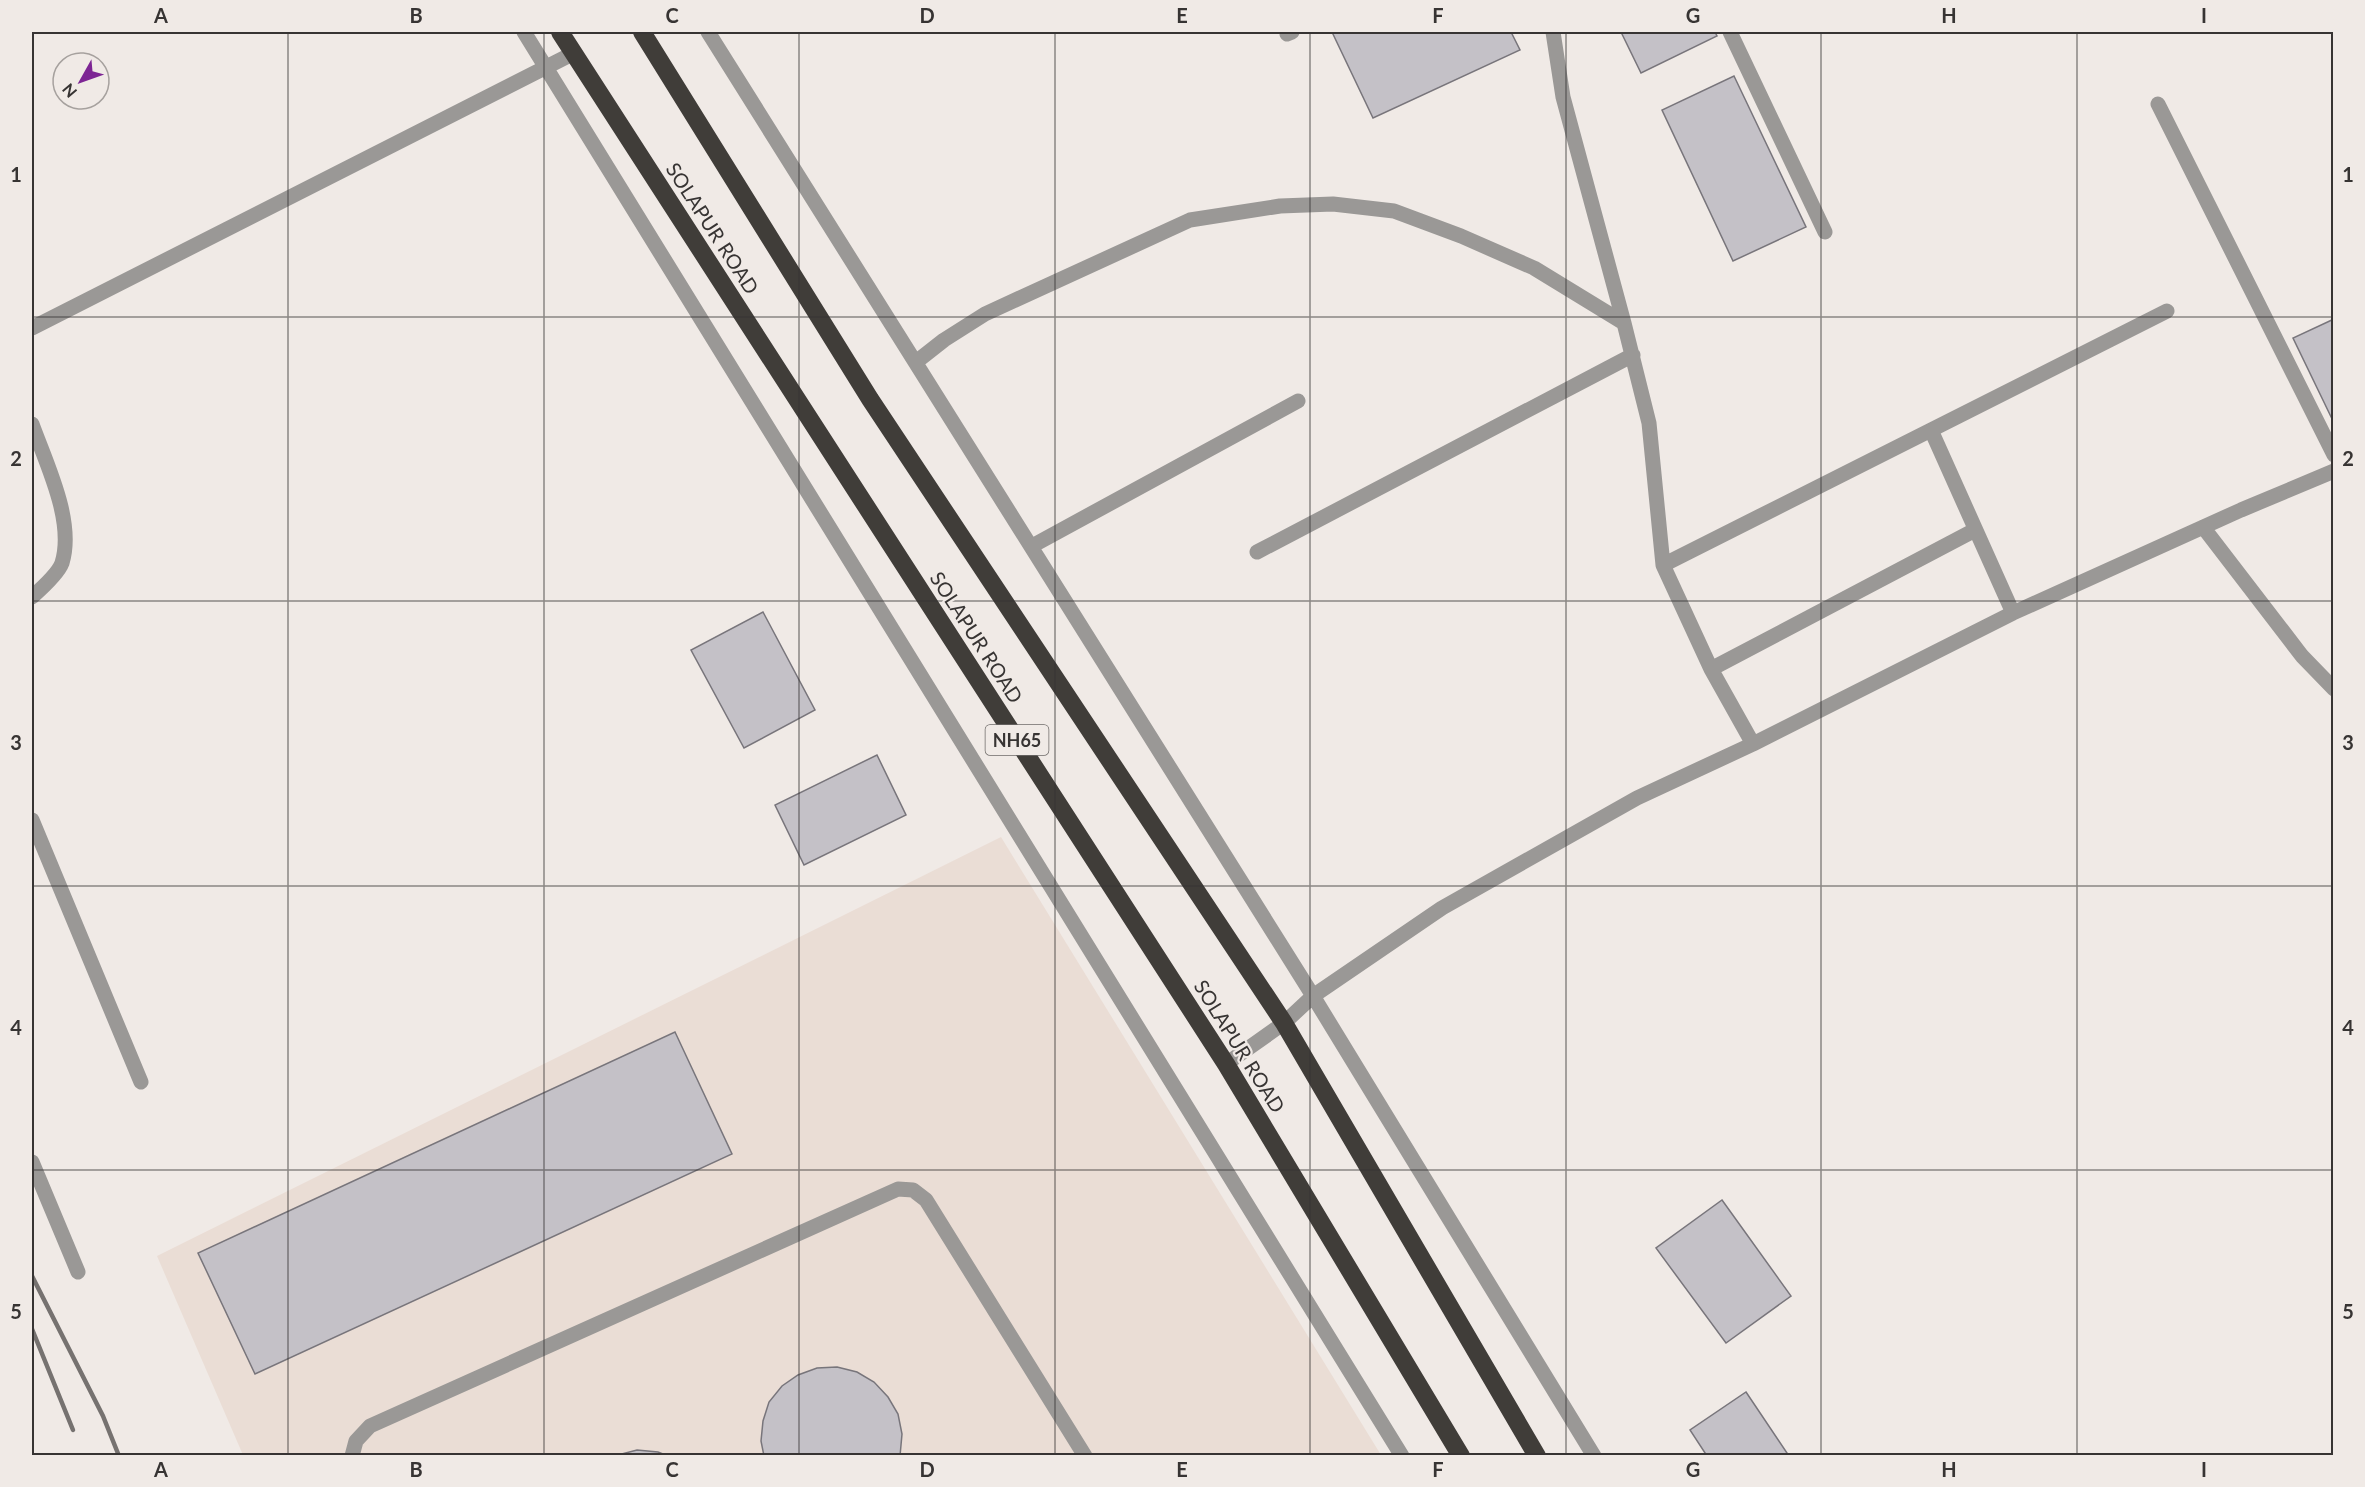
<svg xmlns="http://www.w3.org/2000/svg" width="2365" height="1487" font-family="Lato,sans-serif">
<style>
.built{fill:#eaddd5}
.building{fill:#c4c1c7;stroke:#78757b;stroke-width:1.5}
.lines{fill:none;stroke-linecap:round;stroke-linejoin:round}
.minor{stroke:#9a9896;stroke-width:15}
.highway{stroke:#403d39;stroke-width:18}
.rail{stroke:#767270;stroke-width:4.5}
.grid{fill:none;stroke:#373433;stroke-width:1.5;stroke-opacity:0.55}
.labels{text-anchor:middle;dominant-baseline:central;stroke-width:4.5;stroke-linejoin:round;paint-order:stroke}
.shield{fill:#f0eae6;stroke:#6e6b69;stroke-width:1.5}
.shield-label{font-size:18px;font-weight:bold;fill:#373433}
.street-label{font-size:20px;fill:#373433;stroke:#f0eae6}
.neatline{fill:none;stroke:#373433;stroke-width:2}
.grid-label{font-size:20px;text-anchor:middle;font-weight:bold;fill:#373433}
</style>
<rect width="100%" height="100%" fill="#f0eae6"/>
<path class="built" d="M1001,837L1381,1455H243L157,1256Z"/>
<path class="building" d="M1332,32H1511L1520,50L1373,118Z
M1621,32H1715L1717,36L1641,73Z
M1734,76L1806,227L1733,261L1662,110Z
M2334,319V423L2293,338Z
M763,612L815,710L744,748L691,650Z
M877,755L906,815L804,865L775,805Z
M675,1032L732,1154L255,1374L198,1253Z
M1722,1200L1791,1296L1726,1343L1656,1248Z
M837,1367L857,1372L874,1382L888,1397L898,1414L902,1434L900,1456H764L761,1441L763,1421L769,1402L782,1386L798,1375L817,1368Z
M1746,1392L1789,1456H1707L1690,1430Z
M637,1450L658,1452L668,1456H614Z"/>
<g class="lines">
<path class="minor" d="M524,32L1402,1456
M708,32L1313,996L1594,1456
M1553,32L1563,97L1624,323L1649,423L1663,565L1711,669L1753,744
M1730,32L1825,232
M1287,34L1292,32
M2158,104L2334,455
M32,328L574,53
M916,362L944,340L985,314L1190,220L1280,206L1333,204L1394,211L1461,236L1534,268L1624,323
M32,424C46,463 75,521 62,563C58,574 41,589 32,597
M1931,430L2013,613
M2203,527L2302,656L2334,689
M1032,546L1298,401
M1257,552L1633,355
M1663,565L2167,311
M1711,669L1975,530
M32,820L141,1082
M1226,1064L1284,1023L1313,996L1442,908L1637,798L1753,744L2013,613L2241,510L2334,471
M32,1162L78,1272
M352,1456L356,1441L370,1426L898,1189L913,1190L926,1200L1085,1456"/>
<path class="highway" d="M560,32L1226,1064L1461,1456
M642,32L870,399L1284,1023L1537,1456"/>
<path class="rail" d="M32,1276L103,1416L119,1456
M32,1329L73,1430"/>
</g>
<path class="grid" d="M288,32V1456M544,32V1456M799,32V1456M1055,32V1456M1310,32V1456M1566,32V1456M1821,32V1456M2077,32V1456M32,317H2334M32,601H2334M32,886H2334M32,1170H2334"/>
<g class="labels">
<rect class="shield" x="985.5" y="725" width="63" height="30" rx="4.5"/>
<g class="shield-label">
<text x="1017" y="740">NH65</text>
</g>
<g class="street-label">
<text transform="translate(713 228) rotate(57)">SOLAPUR ROAD</text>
<text transform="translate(977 637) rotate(57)">SOLAPUR ROAD</text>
<text transform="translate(1240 1046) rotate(58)">SOLAPUR ROAD</text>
</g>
</g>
<rect width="2365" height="1487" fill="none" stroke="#f0eae6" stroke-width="66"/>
<g transform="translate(81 81) rotate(230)"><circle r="28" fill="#f0eae6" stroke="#a6a19e" stroke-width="1.5"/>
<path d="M0-4.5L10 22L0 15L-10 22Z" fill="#7d2594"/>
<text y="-9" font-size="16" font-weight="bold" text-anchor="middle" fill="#373433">N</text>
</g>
<rect x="33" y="33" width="2299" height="1421" class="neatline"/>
<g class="grid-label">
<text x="161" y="23">A</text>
<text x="416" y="23">B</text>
<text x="672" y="23">C</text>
<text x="927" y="23">D</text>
<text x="1182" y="23">E</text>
<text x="1438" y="23">F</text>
<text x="1693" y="23">G</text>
<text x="1949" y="23">H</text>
<text x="2204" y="23">I</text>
<text x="16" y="182">1</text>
<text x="2348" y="182">1</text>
<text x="16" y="466">2</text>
<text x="2348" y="466">2</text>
<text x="16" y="750">3</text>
<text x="2348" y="750">3</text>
<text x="16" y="1035">4</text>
<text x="2348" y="1035">4</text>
<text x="16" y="1319">5</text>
<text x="2348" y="1319">5</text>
<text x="161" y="1477">A</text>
<text x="416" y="1477">B</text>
<text x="672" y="1477">C</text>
<text x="927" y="1477">D</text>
<text x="1182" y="1477">E</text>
<text x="1438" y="1477">F</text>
<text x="1693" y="1477">G</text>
<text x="1949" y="1477">H</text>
<text x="2204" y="1477">I</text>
</g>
</svg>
